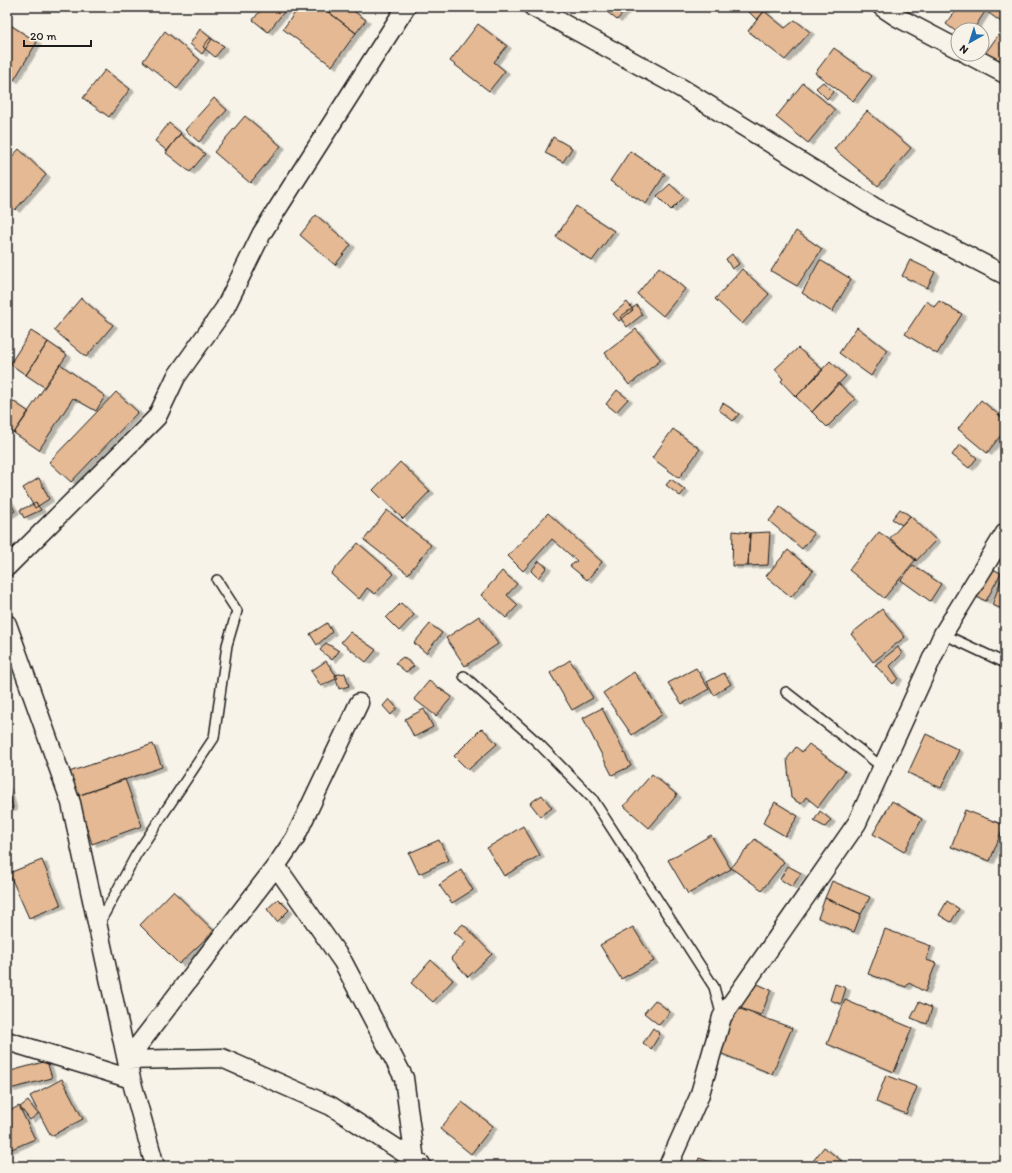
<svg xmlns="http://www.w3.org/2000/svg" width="1012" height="1173" font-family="Itim,sans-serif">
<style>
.building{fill:#e4b994;stroke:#1c1c1c;filter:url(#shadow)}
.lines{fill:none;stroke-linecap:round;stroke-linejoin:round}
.service-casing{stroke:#1c1c1c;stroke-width:12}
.minor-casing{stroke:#1c1c1c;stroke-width:21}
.service{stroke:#f7f3e8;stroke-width:9}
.minor{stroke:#f7f3e8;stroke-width:18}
</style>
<defs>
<filter id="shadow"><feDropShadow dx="4.5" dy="2.5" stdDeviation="0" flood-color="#0004"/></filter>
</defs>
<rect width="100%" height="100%" fill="#f7f3e8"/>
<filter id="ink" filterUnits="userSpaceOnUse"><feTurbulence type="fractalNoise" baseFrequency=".025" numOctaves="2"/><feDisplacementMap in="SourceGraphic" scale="8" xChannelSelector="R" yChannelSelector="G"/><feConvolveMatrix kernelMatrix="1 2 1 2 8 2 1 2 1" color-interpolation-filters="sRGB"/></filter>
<g filter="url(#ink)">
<path class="building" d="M263,7H288L268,32L253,20Z
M299,7H322L356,33L332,66L283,29Z
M322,7H348L366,20L356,33Z
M601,7H628L617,20Z
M744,7H768L757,20Z
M959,7H988L973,30H958V33L946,24Z
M989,7H1005V25L986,11Z
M764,11L785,28L795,20L810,32L785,60L748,31Z
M7,23L37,42L14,80L7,76Z
M478,24L507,46L494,62L505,71L489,91L450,61Z
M200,29L212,39L202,54L190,44Z
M165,31L200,60L177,89L143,61Z
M999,34L1005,38V56L999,65L984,55Z
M210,38L224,46L215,57L203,47Z
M834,48L872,76L853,101L815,73Z
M105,70L130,89L109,117L83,98Z
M823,82L833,92L827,99L816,88Z
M803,83L835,110L808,143L776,117Z
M214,98L227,110L199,142L185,130Z
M867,111L911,148L878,186L834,149Z
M245,116L281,146L250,183L214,152Z
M169,123L181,133L167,151L155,141Z
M180,134L205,154L190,172L166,153Z
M553,137L572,148L563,162L545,153Z
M19,149L46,175L15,210L7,202V162Z
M630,151L665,174L646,204L610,181Z
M670,184L684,197L671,210L657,196Z
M576,206L614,231L592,261L556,237Z
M316,215L351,245L335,265L300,235Z
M796,231L822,249L797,286L771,271Z
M732,254L739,264L732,269L726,259Z
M820,260L851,279L832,312L802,293Z
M910,260L935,272L927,288L902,276Z
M659,267L685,289L663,316L637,294Z
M742,269L769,294L742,324L715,299Z
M81,298L113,325L86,357L54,330Z
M927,301L934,307L939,301L962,314L937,354L905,334Z
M627,302L633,310L619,321L613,314Z
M637,305L642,315L627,327L620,317Z
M857,327L887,350L871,376L839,353Z
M636,329L661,360L629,385L605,353Z
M31,331L48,342L26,375L10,364Z
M48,342L67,355L44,387L26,375Z
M798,348L823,370L796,397L781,381L783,379L775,369Z
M830,361L846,376L812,412L796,397Z
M60,364L105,396L96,411L73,398L39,450L14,433Z
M838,383L855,399L827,427L812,412Z
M617,390L628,399L616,412L606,404Z
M116,392L138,412L71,482L49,462Z
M7,397L29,412L14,433L7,428Z
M981,400L1005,420V430L987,453L958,429Z
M723,403L739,414L733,421L719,410Z
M673,429L700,449L679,478L652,458Z
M960,444L977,458L969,468L952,455Z
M400,462L430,491L403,519L373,490Z
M39,478L49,499L35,508L23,488Z
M671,479L685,490L680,496L666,485Z
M7,498L15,511L7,516Z
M36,503L41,510L24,518L20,510Z
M780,507L814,534L802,549L769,521Z
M900,509L910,516L902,525L892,519Z
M387,510L431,545L408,574L364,540Z
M548,513L602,562L587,580L570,566L577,561L552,539L523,571L508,556Z
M910,516L936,540L916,561L890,538Z
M733,531L750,533L748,566H732Z
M770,532L768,565L748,566L750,533Z
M879,532L916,559L884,598L849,570Z
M358,543L394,574L375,594L367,588L359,599L331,574Z
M788,550L813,571L791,597L766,576Z
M539,561L547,567L538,578L531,571Z
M913,565L941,584L930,601L901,580Z
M986,566L1001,573L986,601L972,595Z
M502,571L517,584L507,595L518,605L506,618L481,595Z
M1004,572L1005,573V610L992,605Z
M401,603L414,615L399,631L386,618Z
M882,609L905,637L873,662L851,634Z
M479,616L498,644L465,666L446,638Z
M327,623L332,632L317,645L310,634Z
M430,624L442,633L426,653L414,643Z
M350,632L376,650L366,662L341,642Z
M326,643L339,651L332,660L320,650Z
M898,647L902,654L890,666L898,678L893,684L875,665Z
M403,657L414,666L406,672L395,663Z
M570,660L593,698L572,710L550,673Z
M326,661L338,678L321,686L311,671Z
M696,668L709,689L682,704L668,683Z
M634,672L663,714L632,735L603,693Z
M345,673L349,686L339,689L335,675Z
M724,673L731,684L714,695L707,682Z
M429,681L452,697L436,716L414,699Z
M389,699L397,708L391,715L383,706Z
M602,708L631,766L612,775L583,718Z
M424,709L433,727L414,737L405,719Z
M482,728L497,744L468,770L454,756Z
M926,734L959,750L941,788L908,773Z
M153,744L162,767L77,796L69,772Z
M809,744L845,771L818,807L806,797L801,804L791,798L787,759L796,747L802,752Z
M652,774L677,795L649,828L624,806Z
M125,779L142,826L92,844L77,796Z
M7,786L13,808L7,809Z
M542,795L552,808L540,816L530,803Z
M892,801L922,819L904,852L873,834Z
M775,802L798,816L785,836L763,823Z
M965,810L1004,825L990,861L951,847Z
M820,811L831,820L825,827L814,821Z
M523,826L540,855L504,876L487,848Z
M711,835L731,869L688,894L668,860Z
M755,839L784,862L762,890L731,868Z
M439,840L449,860L419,874L409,853Z
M42,860L61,905L29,918L9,873Z
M788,866L801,873L792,887L780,879Z
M461,870L473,890L452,903L439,885Z
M832,881L870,897L861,914L825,898Z
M173,891L214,931L179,964L140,925Z
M825,898L861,914L854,932L818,918Z
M278,899L289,910L277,922L267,909Z
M947,901L959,909L951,922L939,915Z
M463,924L492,954L468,977L451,958L466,942L454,932Z
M633,927L654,961L621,979L600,945Z
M885,929L931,946L926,960L936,963L925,992L909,983L906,987L868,974Z
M431,960L453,980L433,1002L411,983Z
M751,981L771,990L761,1015L740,1008Z
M835,984L846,988L841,1004L830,1000Z
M655,1000L670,1012L659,1025L644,1013Z
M845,1000L912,1028L894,1072L827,1044Z
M919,1002L932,1008L927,1024L911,1018Z
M735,1007L792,1028L772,1074L717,1052Z
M653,1028L660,1034L651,1049L643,1043Z
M47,1061L52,1078L10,1089L7,1072Z
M886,1075L917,1087L906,1114L876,1102Z
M62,1079L83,1119L51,1136L30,1096Z
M28,1101L38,1114L30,1120L20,1107Z
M462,1102L493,1126L471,1154L440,1129Z
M19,1106L35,1139L7,1151V1112Z
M824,1147L848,1166H809Z
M699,1158L723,1166H696Z"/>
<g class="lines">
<defs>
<path id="service" d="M943,634L1005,663
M464,676L537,742L592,798L714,987L722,1017
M786,692L882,767
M99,924L136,855L214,738L227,645L237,611L217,580"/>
<path id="minor" d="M533,7L681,88L874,207L1005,275
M882,7L897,17L958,49
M967,54L1005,74
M7,567L157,417L176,377L225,308L262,233L406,7
M7,624L71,803L131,1079L155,1166
M276,866L343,962L404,1078L415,1161
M7,1041L131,1079
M127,1060L276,866L295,838L359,703
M127,1060L222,1058L331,1106L421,1164
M668,1166L699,1097L722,1017L857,823L943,634L1005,533"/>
</defs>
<use href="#service" class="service-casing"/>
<use href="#minor" class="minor-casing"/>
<use href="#service" class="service"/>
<use href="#minor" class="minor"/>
</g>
</g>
<rect width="1012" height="1173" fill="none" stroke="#f7f3e8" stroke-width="24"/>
<rect x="12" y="12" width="988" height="1149" fill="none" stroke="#1c1c1c" stroke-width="1.5" filter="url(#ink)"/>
<g transform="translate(970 42) rotate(219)"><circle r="19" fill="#f7f3e8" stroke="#9f9d96"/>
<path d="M0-3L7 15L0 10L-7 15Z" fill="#1f6fb2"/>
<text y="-6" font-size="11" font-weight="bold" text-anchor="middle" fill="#1c1c1c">N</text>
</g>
<path d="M24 40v6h67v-6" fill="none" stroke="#1c1c1c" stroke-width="2"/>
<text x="30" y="40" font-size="12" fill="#1c1c1c" stroke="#f7f3e8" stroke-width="3" paint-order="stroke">20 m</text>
</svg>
